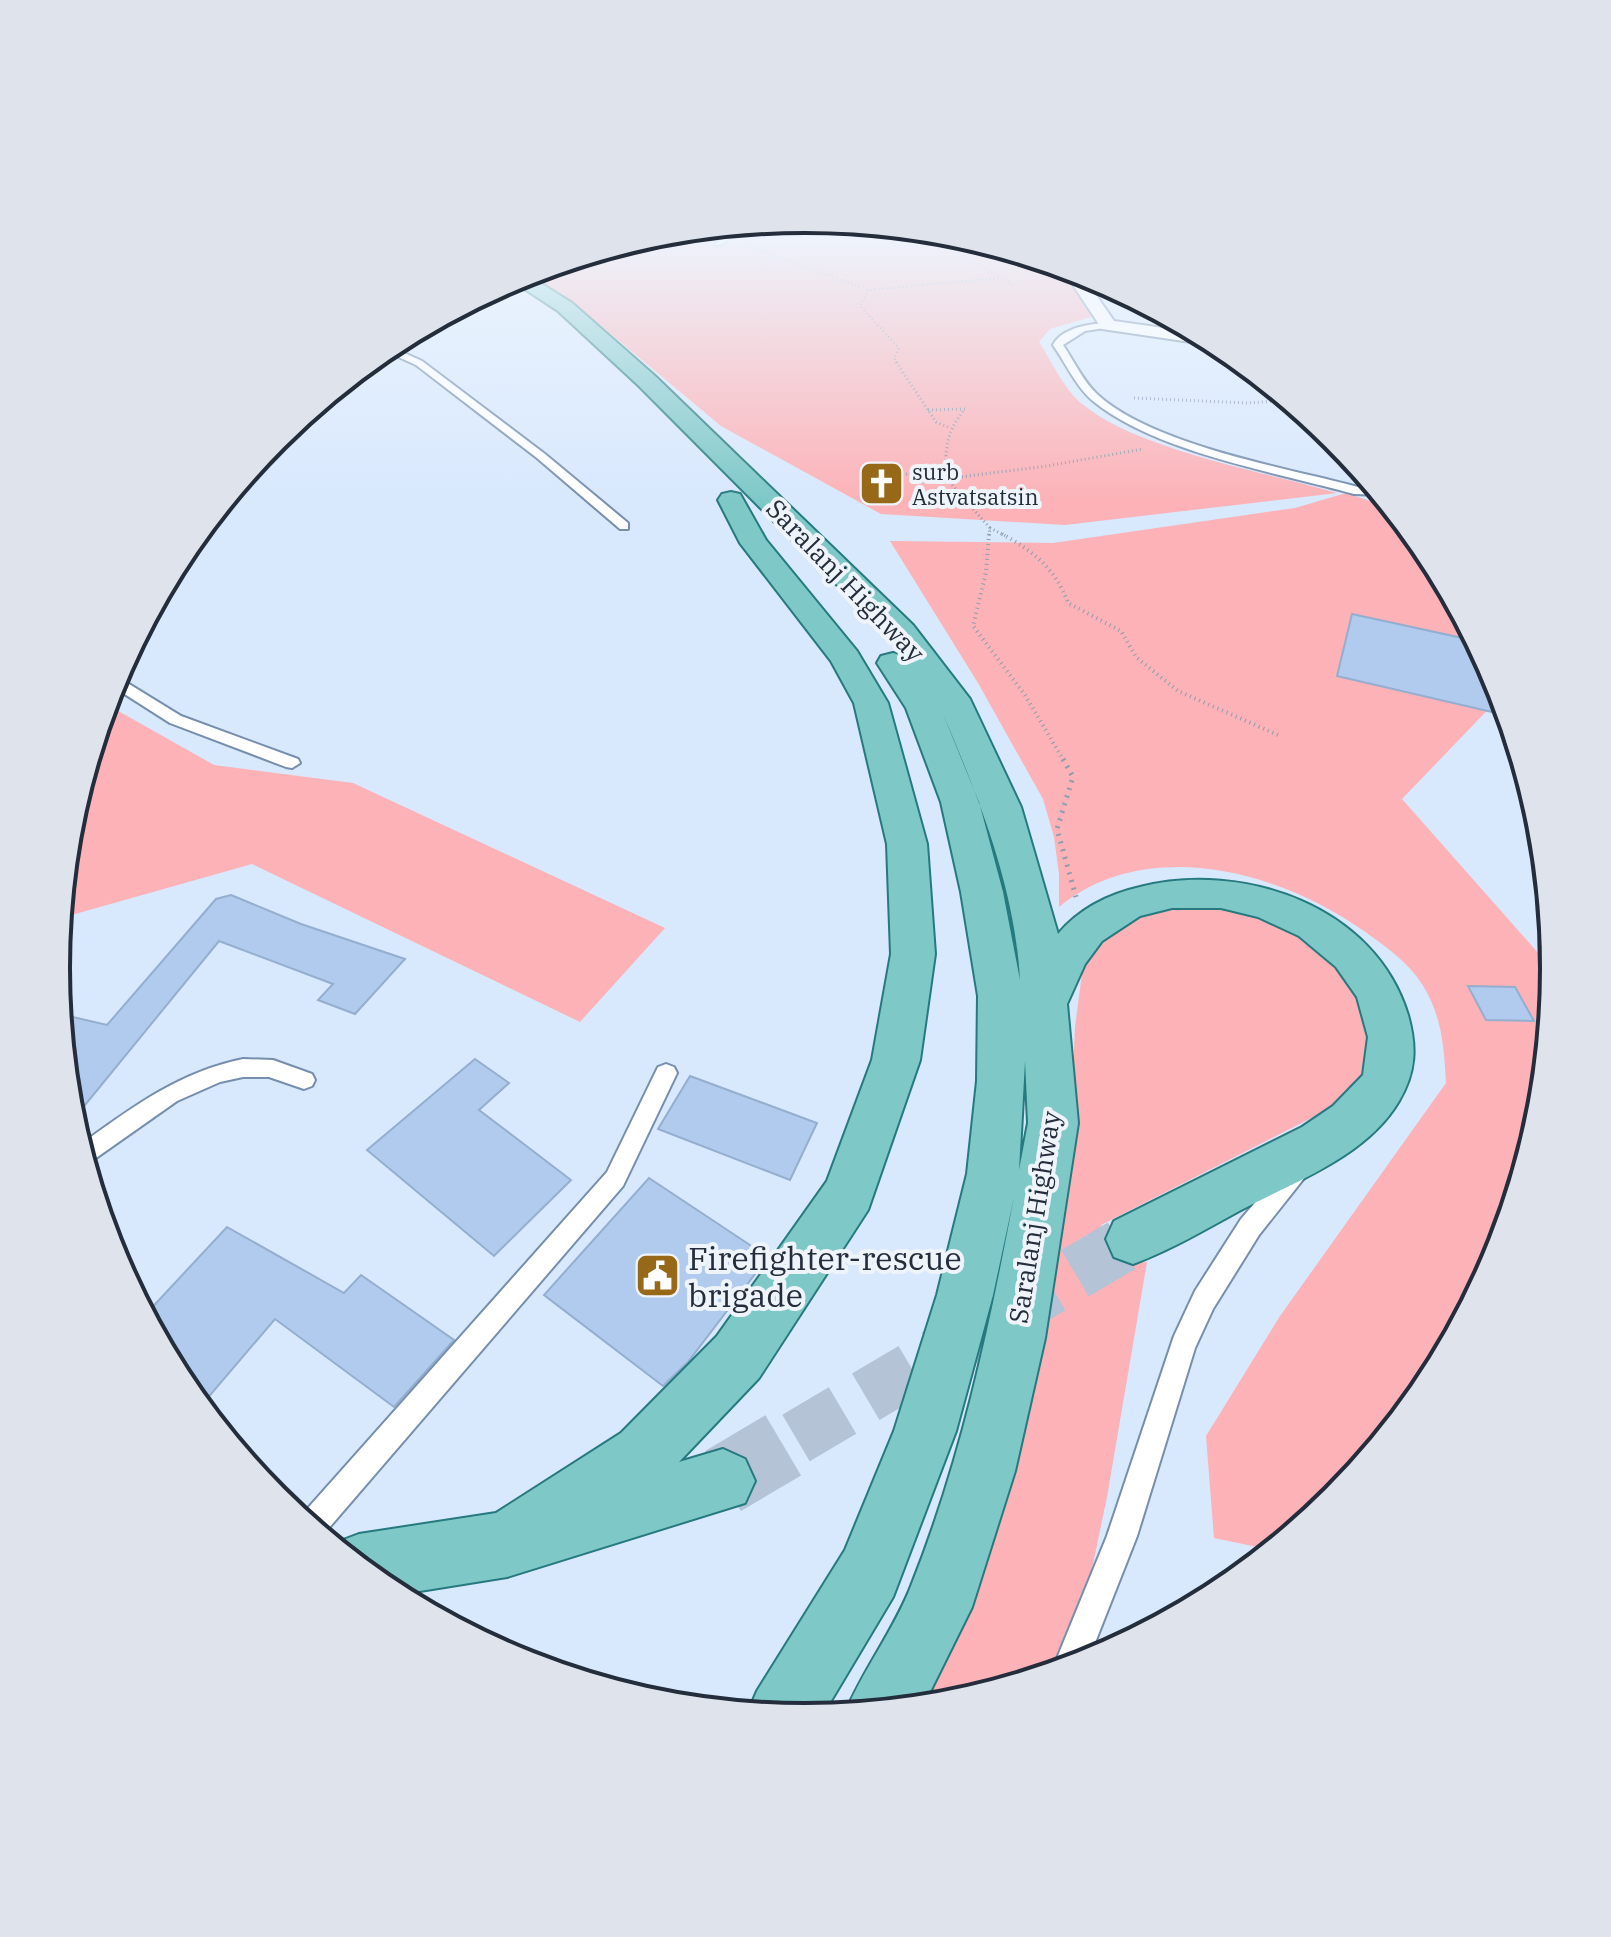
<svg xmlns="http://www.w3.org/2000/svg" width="1611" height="1937" font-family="'IBM Plex Serif',serif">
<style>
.green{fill:#fcb2b7}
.building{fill:#b0cbed;stroke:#94aecf;stroke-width:2}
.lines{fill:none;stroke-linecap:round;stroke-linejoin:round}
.primary-tunnel-far1{stroke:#b4c3d6;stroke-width:54;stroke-dasharray:54 27;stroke-linecap:butt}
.primary-tunnel{stroke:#b4c3d6;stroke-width:70;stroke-dasharray:70 35;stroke-linecap:butt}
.lane-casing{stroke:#758eae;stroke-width:4}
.street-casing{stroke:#758eae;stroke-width:4}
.primary-casing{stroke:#267a7f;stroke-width:4}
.path-far3{stroke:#8e9cae;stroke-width:2;stroke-dasharray:1 3;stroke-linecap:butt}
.path-far2{stroke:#8e9cae;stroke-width:3;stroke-dasharray:1 3;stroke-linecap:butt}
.path-far1{stroke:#8e9cae;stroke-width:4;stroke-dasharray:1 4;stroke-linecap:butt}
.path{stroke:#8e9cae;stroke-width:5;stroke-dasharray:2 6;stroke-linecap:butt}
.lane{fill:#fff;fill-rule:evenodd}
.street{fill:#fff;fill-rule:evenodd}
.primary{fill:#7ec8c8;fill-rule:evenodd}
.labels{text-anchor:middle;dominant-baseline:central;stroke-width:8;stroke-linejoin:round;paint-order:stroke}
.far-poi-label{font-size:22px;fill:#232d3b;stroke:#eff4fb;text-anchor:start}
.street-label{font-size:26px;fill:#232d3b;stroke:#eff4fb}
.near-poi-label{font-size:32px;fill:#232d3b;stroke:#eff4fb;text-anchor:start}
.rim{fill:none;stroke:#232d3b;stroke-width:4}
</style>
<rect width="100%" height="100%" fill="#d8e8fd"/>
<path class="green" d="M688,231H922L952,234L1062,267L1091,317L1050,329L1039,342C1051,360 1064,389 1081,403C1136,450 1266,472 1337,493L1065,525L881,514L721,426L564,295L527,273L660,233Z
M1346,493C1364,499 1382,504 1397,515C1425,535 1491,659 1502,695L1402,799L1555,972L1540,1115L1498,1256L1428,1385L1335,1499L1272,1550L1214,1538L1206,1436L1280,1316L1446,1083C1444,1046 1442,1016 1422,984C1408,962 1385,946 1364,931C1279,871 1147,835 1059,907V874L1054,837L1043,799L978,683L890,541L1053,543L1295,508Z
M106,704L214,765L353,783L665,928L580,1022L252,864L61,918L70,822Z
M1193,902C1213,906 1234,908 1253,914C1312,930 1376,988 1372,1054C1370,1074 1352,1090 1339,1104L1101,1225L1131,1264L1147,1262L1107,1497L1089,1583L1051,1674L951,1704L915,1707L982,1576L1022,1445L1068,1183L1075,1027L1083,966L1088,952L1121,918Z"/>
<path class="building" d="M1352,614L1476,641L1494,675L1492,712L1337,676Z
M231,895L301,924L405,959L355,1014L318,1000L333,984L219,941L72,1121L60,1014L107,1025L216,899Z
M1468,986L1515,987L1534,1021L1486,1020Z
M475,1059L509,1083L479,1110L571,1180L494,1256L367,1150Z
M690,1076L817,1123L790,1180L658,1129Z
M649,1178L768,1257L688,1362L663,1386L544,1295Z
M227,1227L344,1293L361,1275L454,1340L394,1407L275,1319L200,1407L182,1385L145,1315Z"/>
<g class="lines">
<path class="primary-tunnel-far1" d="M796,1438L1133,1239"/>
<path class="primary-tunnel" d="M723,1481L799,1436"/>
<defs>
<path id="lane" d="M729,231H737L721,245H715Z
M878,231L946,233L963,237L881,233Z
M1111,323V327L1085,331L1063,345C1074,361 1084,383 1098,395C1153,445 1286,468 1358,487L1376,488L1382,495L1354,494C1275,472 1155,452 1093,401C1077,388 1065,362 1053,345C1062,327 1093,323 1111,323Z
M389,346L422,361L545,454L628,523V529H620L537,458L416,365L383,350Z
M116,676L181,716L298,759L300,763L292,768L286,767L170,723L112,686Z
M243,1059L273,1060L312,1074L315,1080L312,1086L304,1089L269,1077H243L220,1082L177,1101L86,1165L80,1145C131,1108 179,1072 243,1059Z
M666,1064L674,1067L677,1073L623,1186L322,1536L300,1517L607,1172L658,1067Z
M1297,1160L1305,1163L1309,1170L1305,1177L1259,1235L1213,1309L1195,1348L1137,1536L1087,1663L1055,1672L1053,1668L1107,1536L1174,1336L1195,1291L1241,1219L1289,1163Z"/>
<path id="street" d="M1065,268L1080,272L1114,321L1199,333L1218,343L1211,345L1102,329L1063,270Z"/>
<path id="primary" d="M526,274L572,303L655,376L913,625L970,699L1021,807L1058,934C1079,909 1109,894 1140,887C1243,861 1375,906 1408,1015C1417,1047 1416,1072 1399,1101C1367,1156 1294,1182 1241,1210C1206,1229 1171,1250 1133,1264L1114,1257L1106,1239L1114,1221L1302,1127L1333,1106L1363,1075L1368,1037L1357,997L1336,967L1299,936L1258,917L1221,908H1172L1140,916L1102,941L1085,964L1067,1004L1078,1123L1045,1338L1015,1471L972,1607L923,1706L847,1714L846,1711C864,1668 894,1630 911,1586C961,1461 989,1329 1014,1197L993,1295L956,1431L893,1597L822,1716L805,1718L748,1712L757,1691L845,1550L894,1431L937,1295L967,1174L977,1081L978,996L961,892L941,802L906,708L877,663L881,656L893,653L904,656L891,639L639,386L558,311L511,280ZM943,714C979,798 1015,888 1020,980L1003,892L979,802ZM1025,1061L1028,1123L1019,1170Z
M731,492L740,494L766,540L857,651L888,703L927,844L935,954L920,1060L868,1210L759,1378L679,1462L723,1449L745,1459L755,1481L745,1503L507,1577L395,1595L334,1547L335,1543L359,1534L496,1513L621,1433L717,1336L827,1181L872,1060L891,954L887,844L854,703L831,661L740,543L718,500L722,494Z"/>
</defs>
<use href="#lane" class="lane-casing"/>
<use href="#street" class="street-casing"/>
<use href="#primary" class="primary-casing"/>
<path class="path-far3" d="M623,244L703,250
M746,246L869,290L1000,278
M960,254L1015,286
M869,290L860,306L899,348L894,358L898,364"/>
<path class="path-far2" d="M896,362L936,422L948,427
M1134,398L1247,403L1289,400
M928,410L965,409C946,431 945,450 946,478L990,528L989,536
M876,485L872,482L911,473L920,482L1047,466L1143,449
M990,528L1006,536"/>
<path class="path-far1" d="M989,534L986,572L973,626L1025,695L1064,761
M1002,534C1033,551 1056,569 1068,603L1121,631L1136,657L1178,691L1278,735"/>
<path class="path" d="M1063,759L1073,777L1057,829L1076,897"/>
<use href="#lane" class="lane"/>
<use href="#street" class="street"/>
<use href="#primary" class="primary"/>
</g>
<linearGradient id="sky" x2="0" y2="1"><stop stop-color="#999de5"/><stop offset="0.46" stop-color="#edf5fe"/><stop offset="1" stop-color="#edf5fe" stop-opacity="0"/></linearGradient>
<rect width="1611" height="502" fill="url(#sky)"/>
<defs>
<symbol id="church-square" viewBox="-11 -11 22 22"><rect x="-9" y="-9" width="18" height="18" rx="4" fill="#966817" stroke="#eff4fb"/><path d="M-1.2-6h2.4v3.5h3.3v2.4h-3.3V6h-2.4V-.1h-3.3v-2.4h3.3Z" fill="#fff"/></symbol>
<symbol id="civic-square" viewBox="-11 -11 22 22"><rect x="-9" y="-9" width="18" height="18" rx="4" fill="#966817" stroke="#eff4fb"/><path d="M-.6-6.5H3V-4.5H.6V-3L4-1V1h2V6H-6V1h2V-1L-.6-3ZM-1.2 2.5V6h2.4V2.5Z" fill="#fff"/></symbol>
</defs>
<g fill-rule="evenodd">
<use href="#church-square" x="856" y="458" width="51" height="51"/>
<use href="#civic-square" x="632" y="1250" width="51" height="51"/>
</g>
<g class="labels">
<g class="far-poi-label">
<text x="912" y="471">surb<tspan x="912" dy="25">Astvatsatsin</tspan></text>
</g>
<g class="street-label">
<text transform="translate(846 580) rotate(46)">Saralanj Highway</text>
<text transform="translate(1034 1217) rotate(-81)">Saralanj Highway</text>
</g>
<g class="near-poi-label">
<text x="688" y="1258">Firefighter-rescue<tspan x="688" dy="37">brigade</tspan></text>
</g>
</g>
<path d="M0 0H1611V1937H0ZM70 968a735 735 0 1 1 1470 0a735 735 0 1 1-1470 0Z" fill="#dfe4ec" fill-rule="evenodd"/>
<path class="rim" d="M70 968a735 735 0 1 1 1470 0a735 735 0 1 1-1470 0Z"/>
</svg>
